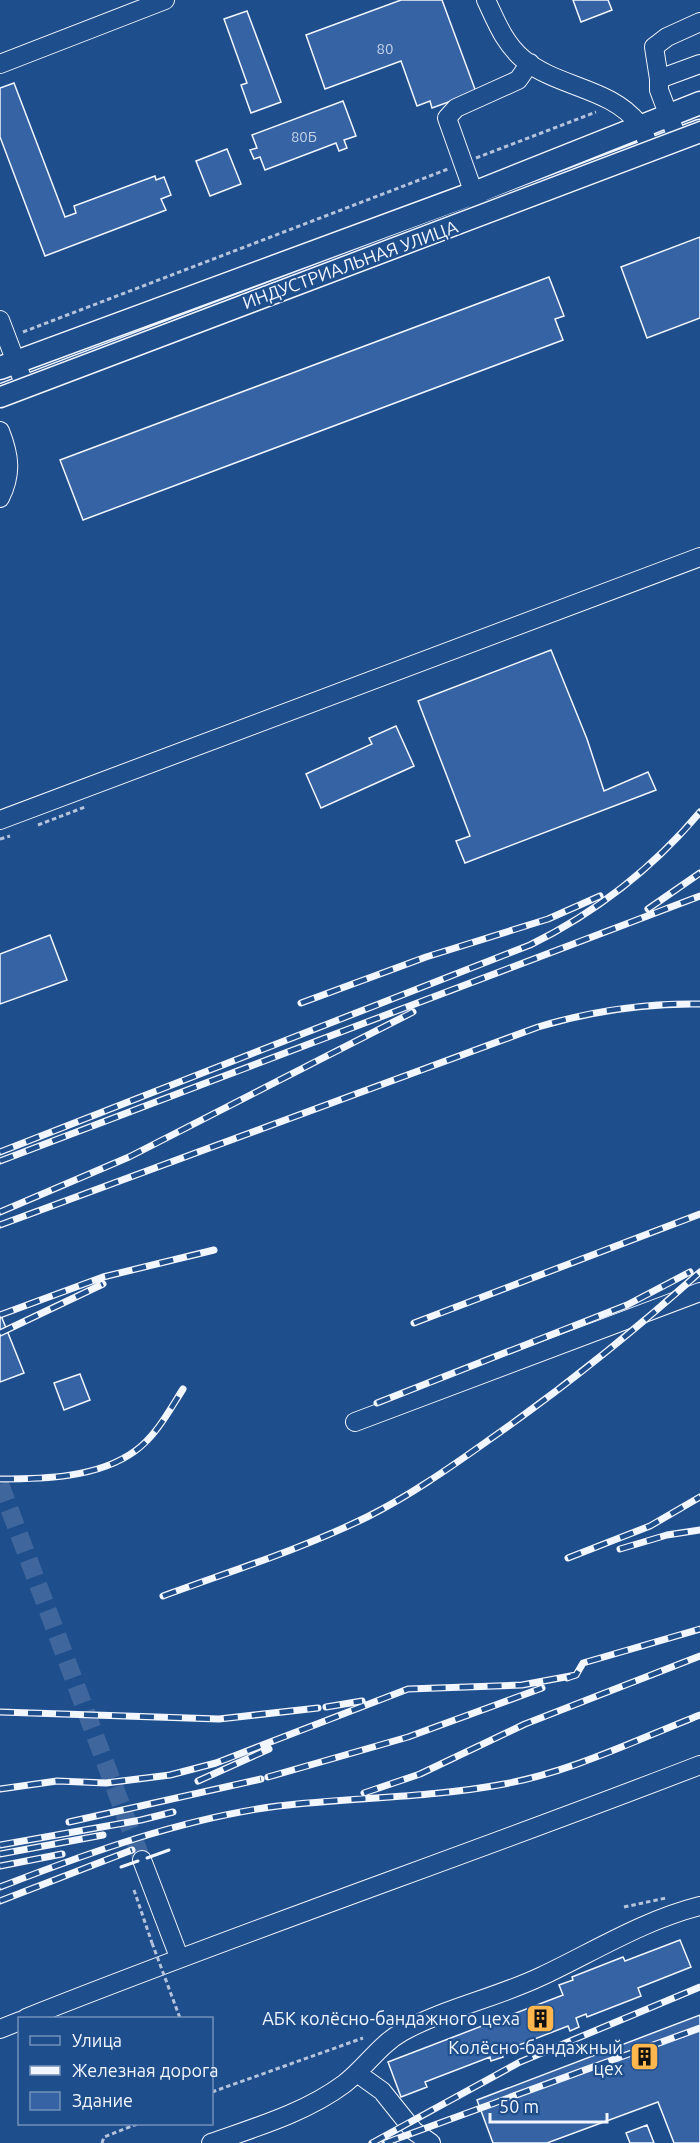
<svg xmlns="http://www.w3.org/2000/svg" width="700" height="2143" font-family="Ubuntu,sans-serif">
<style>
.building{fill:#3563a3;stroke:#f2f6ff;stroke-width:1.5}
.lines{fill:none;stroke-linecap:round;stroke-linejoin:round}
.minor-tunnel{stroke:#3f679d;stroke-width:18;stroke-dasharray:18 9;stroke-linecap:butt}
.minor-casing{stroke:#f2f6ff;stroke-width:20}
.major-casing{stroke:#f2f6ff;stroke-width:25}
.path{stroke:#b3c4dc;stroke-width:3;stroke-dasharray:4.5 3;stroke-linecap:butt}
.minor{stroke:#1f4e8c;stroke-width:18}
.major{stroke:#1f4e8c;stroke-width:22}
.tram{stroke:#f2f6ff;stroke-width:1.5}
.rail-casing{stroke:#f2f6ff;stroke-width:7}
.rail{stroke:#1f4e8c;stroke-width:4.5;stroke-dasharray:14;stroke-linecap:butt}
.path-bridge{stroke:#b3c4dc;stroke-width:3;stroke-dasharray:4.5 3;stroke-linecap:butt}
.wall{stroke:#f2f6ff;stroke-width:3}
.labels{text-anchor:middle;dominant-baseline:central;stroke-width:4.5;stroke-linejoin:round;paint-order:stroke}
.number-label{font-size:15px;fill:#c3d1e8}
.street-label{font-size:18px;fill:#f2f6ff;stroke:#1f4e8c}
.poi-label{font-size:18px;fill:#f2f6ff;stroke:#1f4e8c;text-anchor:end}
</style>
<rect width="100%" height="100%" fill="#1f4e8c"/>
<path class="building" d="M401,0H442L476,92L432,108L430,101L417,106L401,61L325,89L306,35Z
M573,0H608L612,10L581,22Z
M247,11L281,102L251,113L241,85L247,83L224,19Z
M14,83L65,217L76,213L74,206L155,176L156,180L164,177L171,195L161,199L166,210L45,256L0,137V88Z
M343,101L356,136L344,140L347,148L339,151L336,143L265,170L260,157L254,159L250,150L257,148L252,135Z
M227,149L241,184L210,196L196,161Z
M700,237V318L647,338L621,267Z
M549,277L564,316L555,319L563,340L83,520L60,460Z
M551,650L587,739L604,791L648,772L656,790L465,863L456,841L470,836L418,701Z
M396,726L414,766L321,808L306,774L372,744L369,738Z
M50,935L67,980L0,1004V954Z
M0,1313L24,1373L0,1382Z
M80,1374L90,1400L64,1410L54,1383Z
M680,1940L691,1967L638,1988L641,1996L587,2017L586,2014L576,2018L579,2027L570,2031L568,2026L501,2052L503,2057L491,2061L490,2057L425,2082L427,2087L401,2097L388,2062L563,1995L559,1985L573,1980L572,1977L623,1957L625,1961Z
M700,2015V2143H674L658,2102L547,2143H493L477,2100Z
M647,2125L654,2143H630L626,2133Z"/>
<g class="lines">
<path class="minor-tunnel" d="M0,1484L142,1860"/>
<defs>
<path id="minor" d="M486,0C496,21 504,43 523,59C558,88 610,87 639,124C644,131 647,142 650,150
M0,64L165,0
M659,79L654,47L667,37L700,22
M678,140L659,90V79L700,64
M478,205L447,118L456,108L518,80L530,63
M0,320L25,386
M0,431C10,456 12,474 0,498
M0,820L700,557
M355,1422L700,1292
M142,1860L179,1957
M26,2018C249,1929 476,1852 700,1765
M0,2029L20,2021
M357,2073L382,2091L414,2131L431,2143
M211,2143C256,2127 305,2113 344,2084C365,2068 379,2045 402,2032C445,2008 496,1998 542,1976C593,1952 644,1920 700,1906"/>
<path id="major" d="M0,368L474,193L700,103
M0,396L700,131"/>
</defs>
<use href="#minor" class="minor-casing"/>
<use href="#major" class="major-casing"/>
<path class="path" d="M476,158L596,112
M23,332L448,169
M38,825L85,807
M0,839L10,836
M134,1890L152,1943
M624,1907L666,1898
M212,2092L363,2038
M102,2143L104,2137L137,2124"/>
<use href="#minor" class="minor"/>
<use href="#major" class="major"/>
<path class="tram" d="M0,386L700,121"/>
<defs>
<path id="rail" d="M648,909L700,873
M301,1003L426,957L548,919L600,896
M0,1152L530,945C595,913 653,868 700,812
M0,1161L700,896
M0,1212L129,1157L413,1012
M0,1225L538,1027C591,1011 644,1003 700,1004
M0,1315L103,1277L214,1250
M414,1323L700,1214
M0,1333L103,1284
M377,1403L627,1305L690,1272
M0,1479C43,1479 98,1478 135,1451C156,1436 169,1411 183,1389
M620,1549L667,1535L700,1530
M568,1558L650,1526L700,1497
M163,1596C231,1571 302,1549 367,1517C409,1496 448,1469 486,1442C562,1389 632,1333 700,1272
M567,1678L576,1675L583,1663L700,1629
M326,1707L362,1701
M0,1712L219,1719L318,1708
M268,1777L408,1737L542,1688
M198,1781L269,1749
M0,1789L57,1781L106,1783L170,1775L216,1763L408,1689L522,1685L576,1675
M364,1793L420,1774L525,1724L700,1656
M69,1822L261,1779
M0,1845L141,1820L173,1812
M0,1854L103,1835
M0,1866L62,1854
M0,1887C88,1853 184,1818 278,1806C353,1797 430,1798 504,1784C571,1772 636,1740 700,1715
M0,1901L132,1850
M372,2143L520,2062L700,1987
M385,2143L700,2028"/>
</defs>
<use href="#rail" class="rail-casing"/>
<use href="#rail" class="rail"/>
<path class="path-bridge" d="M152,1943L180,2018"/>
<path class="wall" d="M147,1858L169,1850
M121,1867L138,1861"/>
</g>
<defs>
<symbol id="building-square" viewBox="-11 -11 22 22"><rect x="-9" y="-9" width="18" height="18" rx="4" fill="#ffb74d" stroke="#1f4e8c"/><path d="M-4-6H4V6H1V3H-1V6H-4ZM-2.5-4.3h1.7v1.8h-1.7ZM.8-4.3h1.7v1.8H.8ZM-2.5-1h1.7V.8h-1.7ZM.8-1h1.7V.8H.8Z" fill="#111"/></symbol>
</defs>
<g fill-rule="evenodd">
<use href="#building-square" x="524" y="2002" width="33" height="33"/>
<use href="#building-square" x="628" y="2040" width="33" height="33"/>
</g>
<g class="labels">
<g class="number-label">
<text x="385" y="48">80</text>
<text x="304" y="136">80Б</text>
</g>
<g class="street-label">
<text transform="translate(350 264) rotate(-20)">ИНДУСТРИАЛЬНАЯ УЛИЦА</text>
</g>
<g class="poi-label">
<text x="520" y="2018">АБК колёсно-бандажного цеха</text>
<text x="623" y="2047">Колёсно-бандажный<tspan x="623" dy="21">цех</tspan></text>
</g>
</g>
<rect x="18" y="2017" width="195" height="108" fill="#1f4e8c" stroke="#7391ba" stroke-width="1.5"/>
<rect x="30" y="2036" width="30" height="9" fill="#1f4e8c" stroke="#7391ba" stroke-width="1.5"/>
<text x="72" y="2047" font-size="18" fill="#f2f6ff">Улица</text>
<rect x="30" y="2066" width="30" height="9" fill="#f2f6ff" stroke="#7391ba" stroke-width="1.5"/>
<text x="72" y="2077" font-size="18" fill="#f2f6ff">Железная дорога</text>
<rect x="30" y="2092" width="30" height="18" fill="#3563a3" stroke="#7391ba" stroke-width="1.5"/>
<text x="72" y="2107" font-size="18" fill="#f2f6ff">Здание</text>
<path d="M490 2113v9h117v-9" fill="none" stroke="#f2f6ff" stroke-width="3"/>
<text x="499" y="2113" font-size="18" fill="#f2f6ff" stroke="#1f4e8c" stroke-width="4.5" paint-order="stroke">50 m</text>
</svg>
